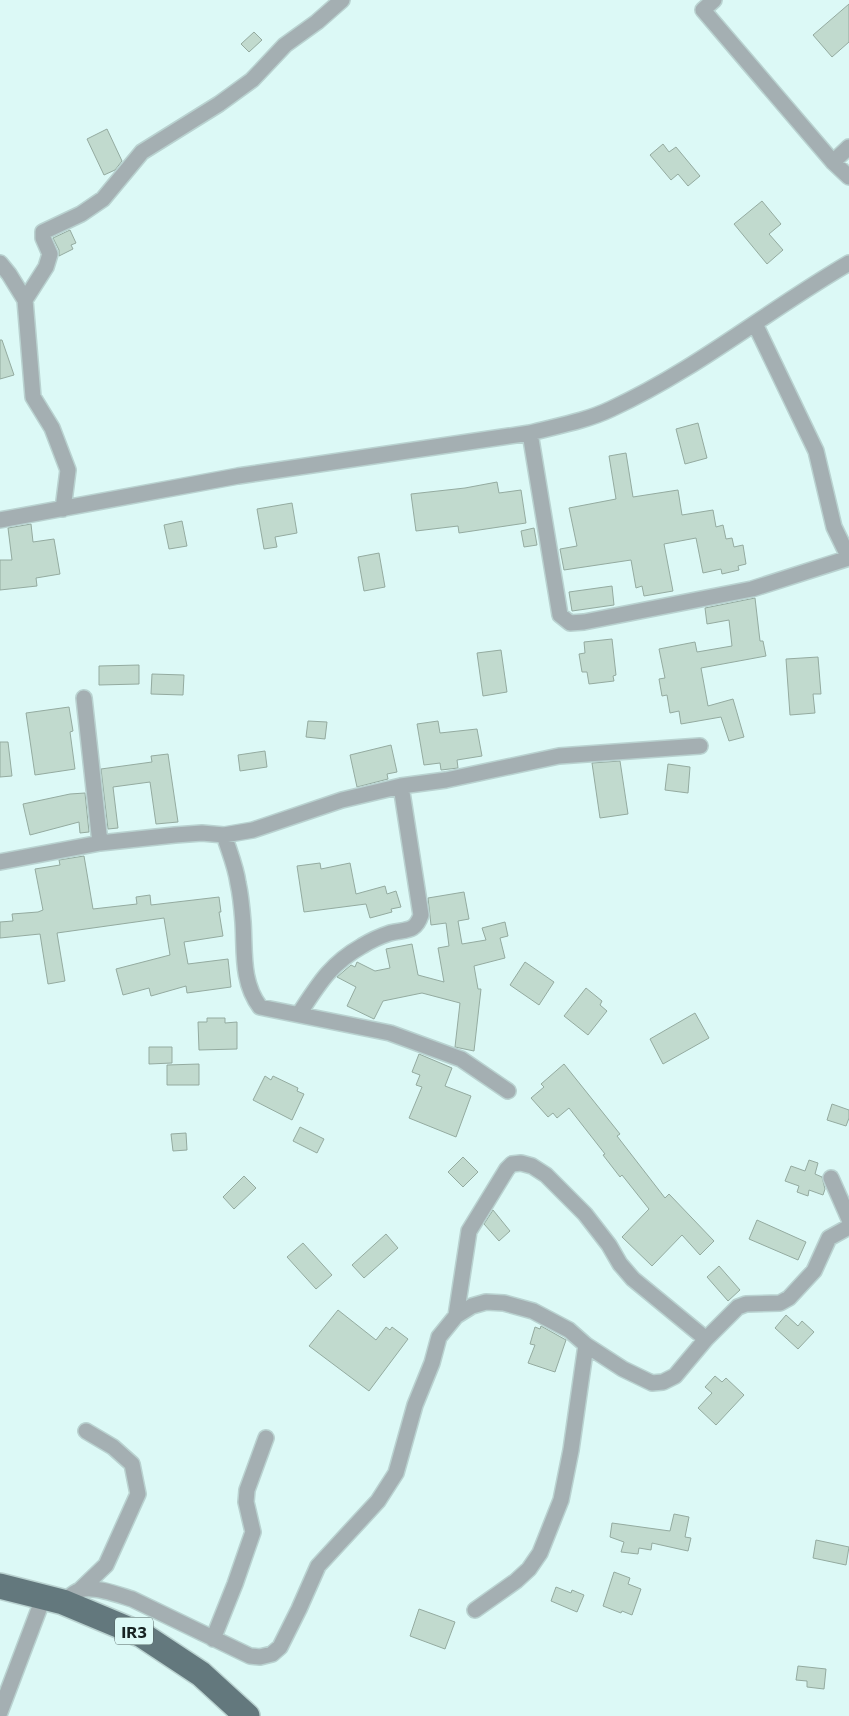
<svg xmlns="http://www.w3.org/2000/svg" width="849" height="1716" font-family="Commissioner,sans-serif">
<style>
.building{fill:#c1dace;stroke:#94aba0}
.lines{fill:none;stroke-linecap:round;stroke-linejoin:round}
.minor-casing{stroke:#b9d2d0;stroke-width:18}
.primary-casing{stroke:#b9d2d0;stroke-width:28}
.minor{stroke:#a4afb2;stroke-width:15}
.primary{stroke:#63787d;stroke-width:25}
.labels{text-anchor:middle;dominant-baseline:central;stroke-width:4;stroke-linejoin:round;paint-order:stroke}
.shield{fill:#dcf9f6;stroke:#526261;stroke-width:1}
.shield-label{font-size:16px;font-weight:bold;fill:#172221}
</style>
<rect width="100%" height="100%" fill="#dcf9f6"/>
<path class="building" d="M849,4V42L832,57L813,35Z
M254,32L262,40L249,52L241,44Z
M107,129L122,161L115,170L104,175L87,139Z
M663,144L669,152L676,147L700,176L688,186L678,174L671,180L650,155Z
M762,201L781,224L769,234L783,250L767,264L734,224Z
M70,230L76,243L71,245L73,249L59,256V250L53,238Z
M0,340H2L14,375L0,379Z
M698,423L707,458L685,464L676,429Z
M626,453L633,497L678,490L682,515L713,510L716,527L723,525L726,539L732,538L734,547L743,545L746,564L738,566L739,570L722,574L721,569L703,573L696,538L664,544L673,591L644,596L642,586L636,588L631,560L564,570L560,549L577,546L569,508L616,499L609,456Z
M497,482L499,493L521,490L526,523L459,533L458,526L416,531L411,494L465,488Z
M292,503L297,533L275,537L277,547L264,549L257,509Z
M182,521L187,546L169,549L164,525Z
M31,524L33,542L54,539L60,574L36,578L37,586L0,590V560H12L8,528Z
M534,528L537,545L524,547L521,531Z
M379,553L385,587L364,591L358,557Z
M612,586L614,605L572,611L569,592Z
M755,598L760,641H763L766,656L701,668L708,706L733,699L744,737L729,741L721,717L681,724L679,711L670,713L667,695L662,696L659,679L665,678L659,649L695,642L697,652L732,646L729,620L707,624L705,608Z
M612,639L616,675L613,676L614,681L589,684L587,672H582L579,654L585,653L584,642Z
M501,650L507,692L483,696L477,653Z
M818,657L821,694H813L815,713L790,715L786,659Z
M139,665V684L99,685V666Z
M152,674L184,675L183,695L151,694Z
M69,707L73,731L70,732L75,769L35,775L26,713Z
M308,721L327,722L325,739L306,737Z
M438,721L440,733L477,729L482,756L457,760L458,768L441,770L440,763L424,765L417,724Z
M0,742H8L12,776L0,777Z
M391,745L397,772L387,774L388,779L357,787L350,755Z
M265,751L267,767L240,771L238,755Z
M168,754L178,822L156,824L150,782L113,787L118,828L108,829L101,769L152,762L151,756Z
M620,761L628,814L600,818L592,763Z
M668,764L690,767L688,793L665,790Z
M85,793L89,832L80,833L79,822L30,835L23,804L70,794Z
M84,856L93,909L137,904L136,897L150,895L151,905L219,897L221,912H219L223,936L184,942L188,964L228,959L231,987L187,993L186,986L151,996L149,988L123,995L116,969L170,955L164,918L57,933L65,981L48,984L40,934L0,938V922L13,921L12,914L38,912L43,910L35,869L60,865L59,860Z
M320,863L321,869L350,863L356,894L385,886L387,894L396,891L401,907L391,909L392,912L370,918L366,904L304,912L297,866Z
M464,892L469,919L458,921L462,944L486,940L482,928L505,922L508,936L500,938L505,958L474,966L478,989H481L474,1051L455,1047L460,1003L422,993L383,1001L374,1019L347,1006L356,987L337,977L351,965L355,967L357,962L375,971L390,968L386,949L412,944L418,975L444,982L438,948L449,946L446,923L431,925L428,898Z
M525,962L554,982L539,1005L510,985Z
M586,988L602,1001L600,1005L607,1011L588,1035L564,1016Z
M695,1013L709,1038L663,1064L650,1039Z
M207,1018H225V1023L237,1022V1049L199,1050L198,1022H207Z
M149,1047H172V1063L149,1064Z
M419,1054L452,1068L445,1086L471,1096L456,1137L409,1118L422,1087L416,1085L420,1075L412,1072Z
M199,1064V1085H167V1065Z
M564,1064L620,1134L617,1136L665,1198L669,1194L714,1241L700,1255L682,1235L652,1266L622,1237L649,1209L622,1175L620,1177L603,1155L605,1154L569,1108L557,1118L553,1113L548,1117L531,1098L544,1087L541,1084Z
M265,1076L271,1080L273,1076L298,1088L297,1091L304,1094L292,1120L253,1100Z
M832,1104L849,1110V1118L846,1126L827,1120Z
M300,1127L324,1139L317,1153L293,1141Z
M186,1133L187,1150L173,1151L171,1134Z
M463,1157L478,1172L463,1187L448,1172Z
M809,1160L818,1163L815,1174L822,1177L825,1189L823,1195L809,1190L808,1196L797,1192L799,1186L785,1181L791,1166L805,1171Z
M244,1176L256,1188L234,1209L223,1197Z
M493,1210L510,1231L499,1241L484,1224Z
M757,1220L806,1242L798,1260L749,1239Z
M386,1234L398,1248L364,1278L352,1265Z
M303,1243L332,1275L316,1289L287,1257Z
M719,1266L740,1290L728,1301L707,1277Z
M338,1310L376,1340L386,1327L390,1330L392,1327L408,1339L369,1391L309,1346Z
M786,1315L798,1326L802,1321L814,1332L798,1349L775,1328Z
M541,1326L566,1340L555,1372L528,1363L535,1345L530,1344L535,1327L540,1329Z
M715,1376L722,1382L726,1378L744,1395L716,1425L698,1408L712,1393L705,1387Z
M674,1514L689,1517L685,1537L691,1538L688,1551L652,1543L651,1550L639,1548L638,1554L621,1552L624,1542L610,1537L612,1523L670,1531Z
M816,1540L849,1547L846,1565L813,1558Z
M614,1572L630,1578L628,1584L641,1589L632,1615L622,1611L621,1613L603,1606Z
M556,1587L571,1593L572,1590L584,1595L577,1612L551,1601Z
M419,1609L455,1622L445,1649L410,1636Z
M798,1666L826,1669L824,1689L807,1687V1681L796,1680Z"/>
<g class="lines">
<defs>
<path id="minor" d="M714,0L703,10L833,162L849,177
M833,162L849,147
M0,263L9,274L25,300L33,397L52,428L68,470L63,509
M25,300L46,267L50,254L43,238V232L81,214L103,199L142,152L219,104L252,80L285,45L317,22L342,0
M755,324L816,451L834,527L849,558
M530,433L560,615L570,623L584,622L752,589L849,558
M0,520L238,476L530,433C557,426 586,421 611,409C696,370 768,310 849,263
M84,698L100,843
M224,835C229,851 236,867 238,883C241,896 242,909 243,922C245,951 241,982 260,1007L390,1033L461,1059L508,1091
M0,862L100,843L175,835L202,833L224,835L253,830L342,800L401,786L446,780L559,756L700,746
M299,1014C318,985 330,964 362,946C370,941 381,936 390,933C406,929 415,933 421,915L401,786
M831,1178L849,1219
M456,1316L469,1231L507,1169L512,1164L521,1163L532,1166L546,1175L585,1214L609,1245L620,1264L633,1279L706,1339
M80,1590L106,1565L138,1494L132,1464L113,1447L86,1431
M63,1602C68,1598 74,1592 80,1590C93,1585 119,1595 132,1599L250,1656L260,1657L272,1654L280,1647L299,1609L318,1566L378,1501L396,1473L415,1405L432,1363L439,1337L456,1316L472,1306L486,1302L504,1303L533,1311L569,1330L586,1345L623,1369L652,1383L663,1382L675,1376L706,1339L738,1307L746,1304L780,1303L789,1298L814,1271L829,1238L849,1227
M475,1610L516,1581L529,1569L540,1553L561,1500L571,1450L586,1345
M213,1639L235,1584L253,1532L246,1502L247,1490L266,1438
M0,1712L44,1596"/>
<path id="primary" d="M0,1586L63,1602L142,1635L201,1674L247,1716"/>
</defs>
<use href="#minor" class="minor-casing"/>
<use href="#primary" class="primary-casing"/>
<use href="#minor" class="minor"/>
<use href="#primary" class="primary"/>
</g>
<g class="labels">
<rect class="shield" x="115" y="1617.5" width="38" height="27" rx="4"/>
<g class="shield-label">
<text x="134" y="1631">IR3</text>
</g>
</g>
</svg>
